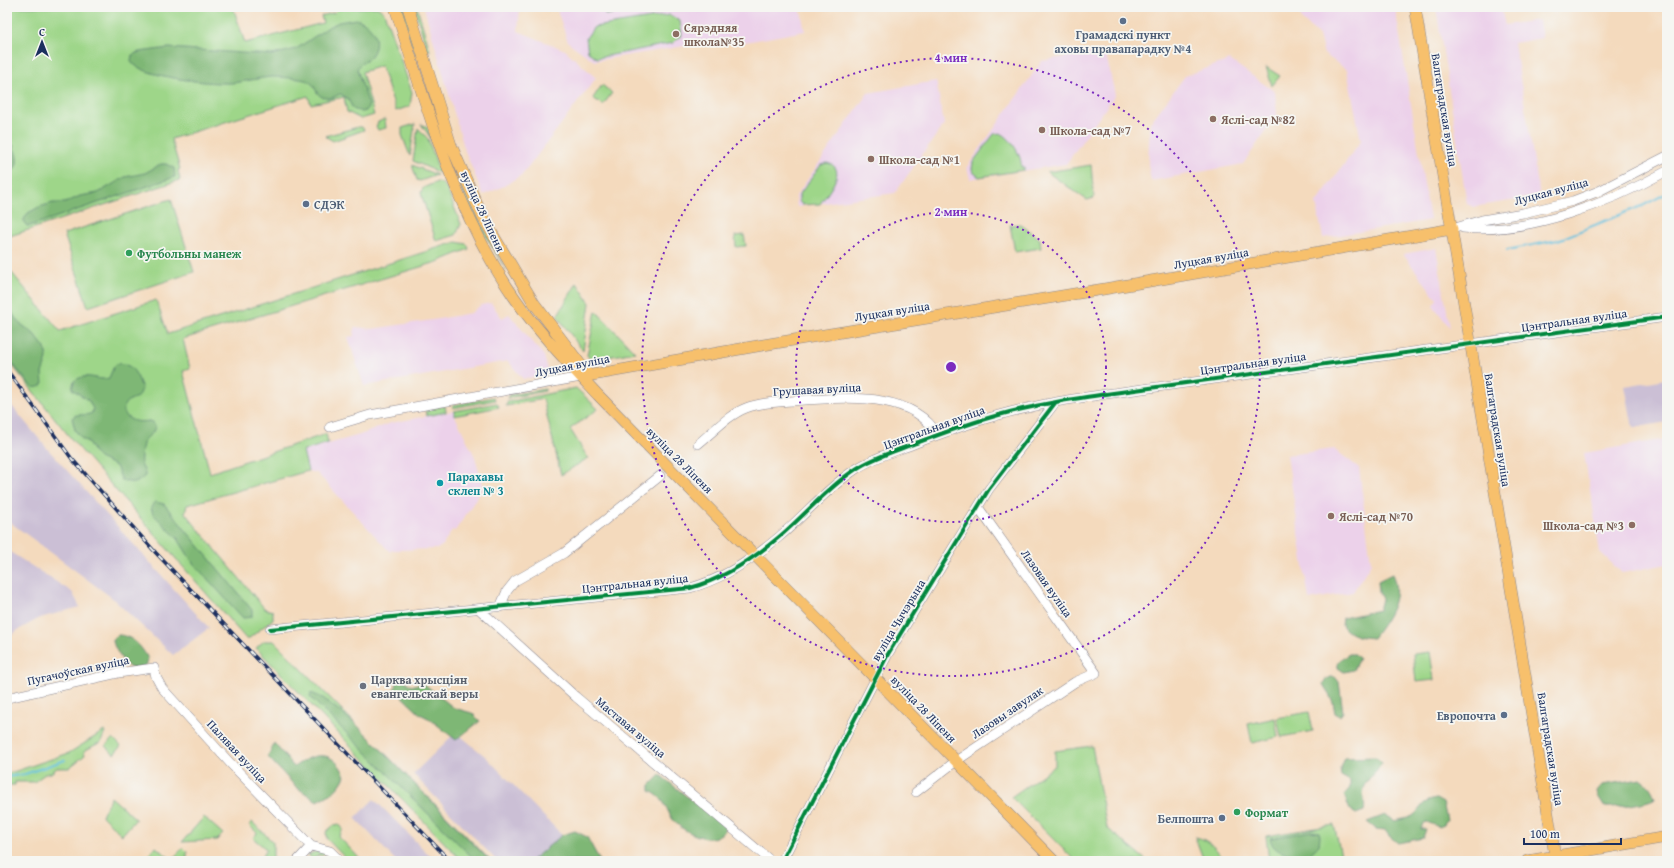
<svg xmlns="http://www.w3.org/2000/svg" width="1674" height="868" font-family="'Gentium Book Plus',serif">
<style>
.built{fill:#ecd1ea}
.industrial{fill:#cbbfd5}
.green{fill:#9ed689;stroke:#5c8274}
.forest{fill:#7eb775;stroke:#4c736a}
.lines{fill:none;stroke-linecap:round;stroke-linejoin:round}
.stream{stroke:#5fc0dd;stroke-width:2}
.minor-casing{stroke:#88848e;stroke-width:10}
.major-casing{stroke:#88848e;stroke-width:12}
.minor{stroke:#fff;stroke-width:9}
.major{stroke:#f7c06c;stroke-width:11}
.rail-casing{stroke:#1b2f5e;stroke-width:3.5}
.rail{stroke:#f6f6f2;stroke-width:2;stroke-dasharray:6;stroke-linecap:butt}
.cycleway-casing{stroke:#f6f6f2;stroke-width:6}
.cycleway{stroke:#00873e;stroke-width:4}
.ring{fill:none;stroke:#7b2cbf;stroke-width:2;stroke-dasharray:2 4}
.service-dot{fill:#5c6f8a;stroke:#f6f6f2;stroke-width:1.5}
.education-dot{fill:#8d6e63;stroke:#f6f6f2;stroke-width:1.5}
.leisure-dot{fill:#2e9e5b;stroke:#f6f6f2;stroke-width:1.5}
.culture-dot{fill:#0f9aa8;stroke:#f6f6f2;stroke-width:1.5}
.worship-dot{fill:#6b7280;stroke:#f6f6f2;stroke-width:1.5}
.labels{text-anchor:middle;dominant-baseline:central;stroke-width:3.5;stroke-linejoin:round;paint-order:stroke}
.education-label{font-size:12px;font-weight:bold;fill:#785e54;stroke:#f6f6f2;text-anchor:start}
.service-label{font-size:12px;font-weight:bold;fill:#4e5e75;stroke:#f6f6f2;text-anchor:end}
.street-label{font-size:12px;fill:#1b2f5e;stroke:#f6f6f2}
.leisure-label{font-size:12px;font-weight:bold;fill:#27864d;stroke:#f6f6f2;text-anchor:start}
.culture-label{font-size:12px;font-weight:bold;fill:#0d838f;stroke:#f6f6f2;text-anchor:start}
.worship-label{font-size:12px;font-weight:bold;fill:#5b616d;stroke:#f6f6f2;text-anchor:start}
.centre{fill:#7b2cbf;stroke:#f6f6f2;stroke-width:2}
.ring-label{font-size:12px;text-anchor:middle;font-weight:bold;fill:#7b2cbf;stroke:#f6f6f2;stroke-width:3.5;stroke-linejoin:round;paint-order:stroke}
</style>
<rect width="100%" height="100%" fill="#f6f6f2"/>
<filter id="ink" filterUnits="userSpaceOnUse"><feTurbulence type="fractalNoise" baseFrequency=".025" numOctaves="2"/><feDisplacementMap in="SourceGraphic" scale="8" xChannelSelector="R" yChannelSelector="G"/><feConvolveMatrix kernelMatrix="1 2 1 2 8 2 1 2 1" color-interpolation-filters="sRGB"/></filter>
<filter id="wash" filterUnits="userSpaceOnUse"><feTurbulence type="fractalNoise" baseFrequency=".012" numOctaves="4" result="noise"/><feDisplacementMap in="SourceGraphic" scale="16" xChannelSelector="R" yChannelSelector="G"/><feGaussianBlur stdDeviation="0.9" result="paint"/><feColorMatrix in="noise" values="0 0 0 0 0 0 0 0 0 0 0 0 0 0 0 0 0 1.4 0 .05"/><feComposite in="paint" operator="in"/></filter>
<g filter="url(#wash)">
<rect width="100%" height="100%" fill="#f4dabd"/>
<path class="built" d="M424,7H520L518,31L565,50L596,78L523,174L504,186L483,195L465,151Z
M556,7H800L805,31L735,44L734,38L594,61L568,42Z
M1299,7H1395L1430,220L1323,238L1316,203L1361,141L1347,70L1324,54L1319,35L1301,19Z
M1436,7H1501L1505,25L1539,20L1542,38L1514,43L1540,196L1473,207L1467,204Z
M1105,50L1115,95L1066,164L970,179L967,167L1042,61Z
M1230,60L1275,92L1277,115L1243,164L1151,181L1148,164L1150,123L1185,76Z
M936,81L944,124L895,193L797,207L796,196L868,93Z
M1436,248L1450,328L1433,305L1437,299L1403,254Z
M491,303L502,318L509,314L544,356L549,374L523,379L508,361L364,386L348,337L354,336L355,327L372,329L439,319L471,313L481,305Z
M454,411L455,416L475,457L483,488L455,531L452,530L443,545L437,549L392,550L390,552L317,473L308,471L303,451L360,435L391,423Z
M1667,439V564L1622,573L1600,552L1584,453Z
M1334,449L1359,468L1371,563L1353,592L1309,600L1287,455Z"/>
<path class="industrial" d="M1666,379L1667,422L1633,428L1625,386Z
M7,400L45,446L209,628L173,655L111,597L7,520Z
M7,550L72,592L80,607L40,618L18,630L7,639Z
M456,732L486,757L562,835L531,861H497L413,774Z
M374,799L435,861H396L355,818Z"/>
<path class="green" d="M7,7H233L245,43L323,23L321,16L335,12L338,9L377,7L384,12L412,92L410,106L396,111L381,66L362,72L374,115L361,119L347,112L344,97L311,104L308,96L171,139L180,169L178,170L180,180L7,237Z
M399,7H404L421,63L412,46Z
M414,7H417L430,51L427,50Z
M604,7H650V8L605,15Z
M670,15L680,21L682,35L673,43L597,58L588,52L586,38L594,27Z
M1266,67L1280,76L1272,86Z
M602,85L612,93L603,105L593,98Z
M435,117H437L481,222L506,270L477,222L457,179Z
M385,119L386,128L378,130L376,127L378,122Z
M415,124L410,156L402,135V128Z
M421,124L427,127L446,178L439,163L430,137Z
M358,127H362L364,130L333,141L325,136Z
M418,128L428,139L440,173L413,161Z
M1000,133C1010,136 1023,157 1021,167H1024V170L979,177L973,172L972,169L973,162L994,134Z
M827,163C850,168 826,195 820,204L802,205L799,201V195L821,165Z
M412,165L437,175L420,181L417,180Z
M1091,165L1094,198L1087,200L1047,172Z
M437,182L441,183L446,187L461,224L456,235L436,241L421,193L423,188Z
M171,199L194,272L88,307L64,234Z
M1020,224L1040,239L1041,248L1015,252L1010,225Z
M744,235L746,246L736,247L735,236Z
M456,242L467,244L469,249L437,262L183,339L190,369L183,371L210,473L326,434L328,443L303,451L308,471L187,505L185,513L265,609L273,611V619L247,640L73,441L7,359V267L60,331L156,300L168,334Z
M577,283L590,303L583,351L557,316Z
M596,311L635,352L591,360L587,355Z
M576,388L598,409L570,429L588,458L561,475L543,399L506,406L507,402Z
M545,389V391L507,398L509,395Z
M494,397L495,400L453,408V405Z
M497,403L499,407L454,416V411Z
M445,406L446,412L427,416L425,409Z
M264,641H274L491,861H462L256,648Z
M1430,652L1434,680L1416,682L1413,654Z
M1309,712L1313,731L1281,737L1277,718Z
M1275,718L1278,737L1252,743L1248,724Z
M104,731L105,732L101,742L84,751L85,755L69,768H57L51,773L45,774L34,782H15V785H7V774L69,753Z
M113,738L121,746L114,754L105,746Z
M1092,746L1107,828L1147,861H1075L1011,797L1055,766V751Z
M111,797L136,819L122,835L102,816Z
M204,817L223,834L217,840L182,842Z
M252,822L273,842V861H258L267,850L253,838L257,833L249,825Z
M339,824L343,829L339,837L362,861H348L327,839L326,832L334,825Z
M1334,825L1341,855L1308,861H1269L1266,836Z
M1195,837C1209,839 1217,850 1225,861H1204Z
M156,847L170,858L167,861H143Z
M183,848L187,852V861H170Z
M317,851L326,852L322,856L319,855L313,859L308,855Z"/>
<path class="forest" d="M356,19C372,23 382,41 371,56C366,61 360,63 357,69L369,105L366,111L362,112L353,109L348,99L341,94C336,95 333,99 327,98C315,98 317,85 308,81C301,78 279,77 271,77C258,78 245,82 231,83C213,84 141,78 131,61L132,55L139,52L169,48L272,55L296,49L330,26L339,22Z
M7,141L13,145C18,157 21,168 7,175Z
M161,164H166L174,168L175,177L30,226H27L23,221L28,213L39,207L53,203H65L80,196L98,193L125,177L145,173Z
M7,303L17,321L34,334L45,348L47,359L42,373L43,384C38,388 35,389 30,385L7,357Z
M116,364C132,361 138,376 142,389L139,396C130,401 122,400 124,413C131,423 139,422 151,421L155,426C155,435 145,436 143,444C142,448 140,460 141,464C143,469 145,470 145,476L136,483L122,481L116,466L99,458L95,454L88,442L82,439L75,430L72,418C77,412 85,417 92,413L93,409L89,401L72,389L74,381C89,371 96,382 109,378L114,366Z
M155,502L164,504L252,610V617L243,618L193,563L178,539L153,514L151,507Z
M1392,574C1403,598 1387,619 1373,638C1361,637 1349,636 1342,625L1343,618L1379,610L1382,599L1379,593L1378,581Z
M118,635C132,635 143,648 148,659L146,666C141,666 134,669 129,667C123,663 112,645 113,639Z
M1349,654H1355L1359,658L1353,670L1344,672L1338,668V662Z
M400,676L411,686L423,683L454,708L472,713L480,721L456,740L430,719L420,714L394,689Z
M1331,677H1335L1339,682L1343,712L1340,716L1335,713L1333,702L1323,684L1325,680Z
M311,693L323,698L358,726L490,861H476L310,697Z
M274,743L294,767C314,752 334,749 345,776C339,790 330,795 317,801L296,787L268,757Z
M1376,757L1382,763C1377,772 1367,777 1364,789C1362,796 1366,804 1364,811L1356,814L1350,810L1344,795L1350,788V781L1341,776L1340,768L1344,758Z
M660,775L725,827L724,832C721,834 718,836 716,837C705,841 686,832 678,825C665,814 669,800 650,791V785Z
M1641,779C1649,785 1652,789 1655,798C1650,803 1613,808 1605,807L1598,796L1597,791L1602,785Z
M1436,799L1443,803L1447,820L1444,825L1439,827L1427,822L1423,823L1421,829H1426L1423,838L1398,843L1389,836L1385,830L1376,829L1367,822L1385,815L1394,821C1401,819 1410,819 1415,814C1425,804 1420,803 1436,799Z
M575,831L587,837L600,861H531L562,835Z
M1311,831L1319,832L1320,836L1319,845L1308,856C1293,855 1273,855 1270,838Z"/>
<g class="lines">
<path class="stream" d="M1507,250L1558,240L1644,205L1667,193
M7,777L25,774L65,760"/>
</g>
</g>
<g filter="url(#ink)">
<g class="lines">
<defs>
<path id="minor" d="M1463,228C1528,235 1611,202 1667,171
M1452,229L1482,220L1523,213L1573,201L1599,191L1667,156
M330,427L370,415L581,377
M698,444C713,432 728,415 746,408C764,401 785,402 804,400C847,398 912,391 938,435
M500,607L507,591L515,581L564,553L660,476
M479,609L576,697L771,861
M270,629L690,588C723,579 753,559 779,537C805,515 827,488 856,469C874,457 896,451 916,443C954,429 992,415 1032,407C1056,401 1081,398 1106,394L1667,317
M7,698L118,673L154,668L156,677L162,688L230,763L311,846
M916,792L956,761L1075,682L1096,673L978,507
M311,846L330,851L340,861
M297,861L311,846
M782,861L888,654L989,489L1055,403"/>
<path id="major" d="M395,7C426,105 454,210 514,297C538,332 569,364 598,395L1054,861
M408,7L451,145L483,218L534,303L587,373
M1415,7L1555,856
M581,377L763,345L1104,289L1452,229
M1527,861L1667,837"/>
</defs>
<use href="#minor" class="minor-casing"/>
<use href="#major" class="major-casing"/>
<use href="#minor" class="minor"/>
<use href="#major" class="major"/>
<defs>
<path id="rail" d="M7,370L72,459L156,553L450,861"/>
</defs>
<use href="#rail" class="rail-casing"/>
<use href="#rail" class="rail"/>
<defs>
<path id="cycleway" d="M270,629L690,588C723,579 753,559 779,537C805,515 827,488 856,469C874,457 896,451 916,443C954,429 992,415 1032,407C1056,401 1081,398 1106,394L1667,317
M782,861L888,654L989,489L1055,403"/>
</defs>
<use href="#cycleway" class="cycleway-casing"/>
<use href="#cycleway" class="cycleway"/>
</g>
</g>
<g class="ring">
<circle cx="951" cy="367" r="155"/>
<circle cx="951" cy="367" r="309"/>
</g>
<g class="service-dot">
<circle cx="1123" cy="21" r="4"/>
<circle cx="306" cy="204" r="4"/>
<circle cx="1504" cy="715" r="4"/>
<circle cx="1222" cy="818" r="4"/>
</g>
<g class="education-dot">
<circle cx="676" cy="34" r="4"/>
<circle cx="1213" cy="119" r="4"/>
<circle cx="1042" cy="130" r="4"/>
<circle cx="871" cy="159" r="4"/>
<circle cx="1331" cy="516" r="4"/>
<circle cx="1632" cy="525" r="4"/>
</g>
<g class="leisure-dot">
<circle cx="129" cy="253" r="4"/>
<circle cx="1237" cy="812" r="4"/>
</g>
<circle class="culture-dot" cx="440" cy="483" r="4"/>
<circle class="worship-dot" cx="363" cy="686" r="4"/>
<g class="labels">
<g class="education-label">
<text x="684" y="27">Сярэдняя<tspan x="684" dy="14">школа№35</tspan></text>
<text x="1221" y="119">Яслі-сад №82</text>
<text x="1050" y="130">Школа-сад №7</text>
<text x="879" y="159">Школа-сад №1</text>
<text x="1339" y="516">Яслі-сад №70</text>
<text x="1624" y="525" text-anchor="end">Школа-сад №3</text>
</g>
<g class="service-label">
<text x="1123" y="34" text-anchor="middle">Грамадскі пункт<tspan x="1123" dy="14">аховы правапарадку №4</tspan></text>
<text x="314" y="204" text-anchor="start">СДЭК</text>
<text x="1496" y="715">Европочта</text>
<text x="1214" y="818">Белпошта</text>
</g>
<g class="street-label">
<text transform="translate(1445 110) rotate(81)">Валгаградская вуліца</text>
<text transform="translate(1551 191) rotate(-15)">Луцкая вуліца</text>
<text transform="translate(483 211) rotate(65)">вуліца 28 Ліпеня</text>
<text transform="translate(1211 258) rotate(-10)">Луцкая вуліца</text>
<text transform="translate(892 311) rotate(-9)">Луцкая вуліца</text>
<text transform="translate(1574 320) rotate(-8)">Цэнтральная вуліца</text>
<text transform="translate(1253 363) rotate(-8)">Цэнтральная вуліца</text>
<text transform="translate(572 365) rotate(-11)">Луцкая вуліца</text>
<text transform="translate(817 389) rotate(-3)">Грушавая вуліца</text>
<text transform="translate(934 427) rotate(-20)">Цэнтральная вуліца</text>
<text transform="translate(1498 430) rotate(81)">Валгаградская вуліца</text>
<text transform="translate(680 460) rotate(45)">вуліца 28 Ліпеня</text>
<text transform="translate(635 583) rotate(-6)">Цэнтральная вуліца</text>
<text transform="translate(1047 583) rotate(55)">Лазовая вуліца</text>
<text transform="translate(898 620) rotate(-59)">вуліца Чычэрына</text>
<text transform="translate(78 670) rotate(-12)">Пугачоўская вуліца</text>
<text transform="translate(924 709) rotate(46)">вуліца 28 Ліпеня</text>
<text transform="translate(1007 712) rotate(-34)">Лазовы завулак</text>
<text transform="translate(631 727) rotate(40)">Маставая вуліца</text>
<text transform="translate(1551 749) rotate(81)">Валгаградская вуліца</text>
<text transform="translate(237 751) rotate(47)">Палявая вуліца</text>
</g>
<g class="leisure-label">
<text x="137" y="253">Футбольны манеж</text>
<text x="1245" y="812">Формат</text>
</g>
<g class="culture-label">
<text x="448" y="476">Парахавы<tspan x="448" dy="14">склеп № 3</tspan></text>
</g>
<g class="worship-label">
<text x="371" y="679">Царква хрысціян<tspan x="371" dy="14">евангельскай веры</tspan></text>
</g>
</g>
<circle cx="951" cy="367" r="6" class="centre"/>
<g class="ring-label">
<text x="951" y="62">4 мин</text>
<text x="951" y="216">2 мин</text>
</g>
<rect width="1674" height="868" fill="none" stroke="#f6f6f2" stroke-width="24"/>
<g transform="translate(42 42)" stroke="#f6f6f2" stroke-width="3" paint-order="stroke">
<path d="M0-3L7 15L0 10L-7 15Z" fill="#1b2f5e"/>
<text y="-6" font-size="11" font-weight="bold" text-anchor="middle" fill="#1b2f5e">С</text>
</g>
<path d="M1524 838v6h97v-6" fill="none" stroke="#1b2f5e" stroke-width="2"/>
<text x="1530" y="838" font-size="12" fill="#1b2f5e" stroke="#f6f6f2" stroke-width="3" paint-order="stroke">100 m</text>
</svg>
